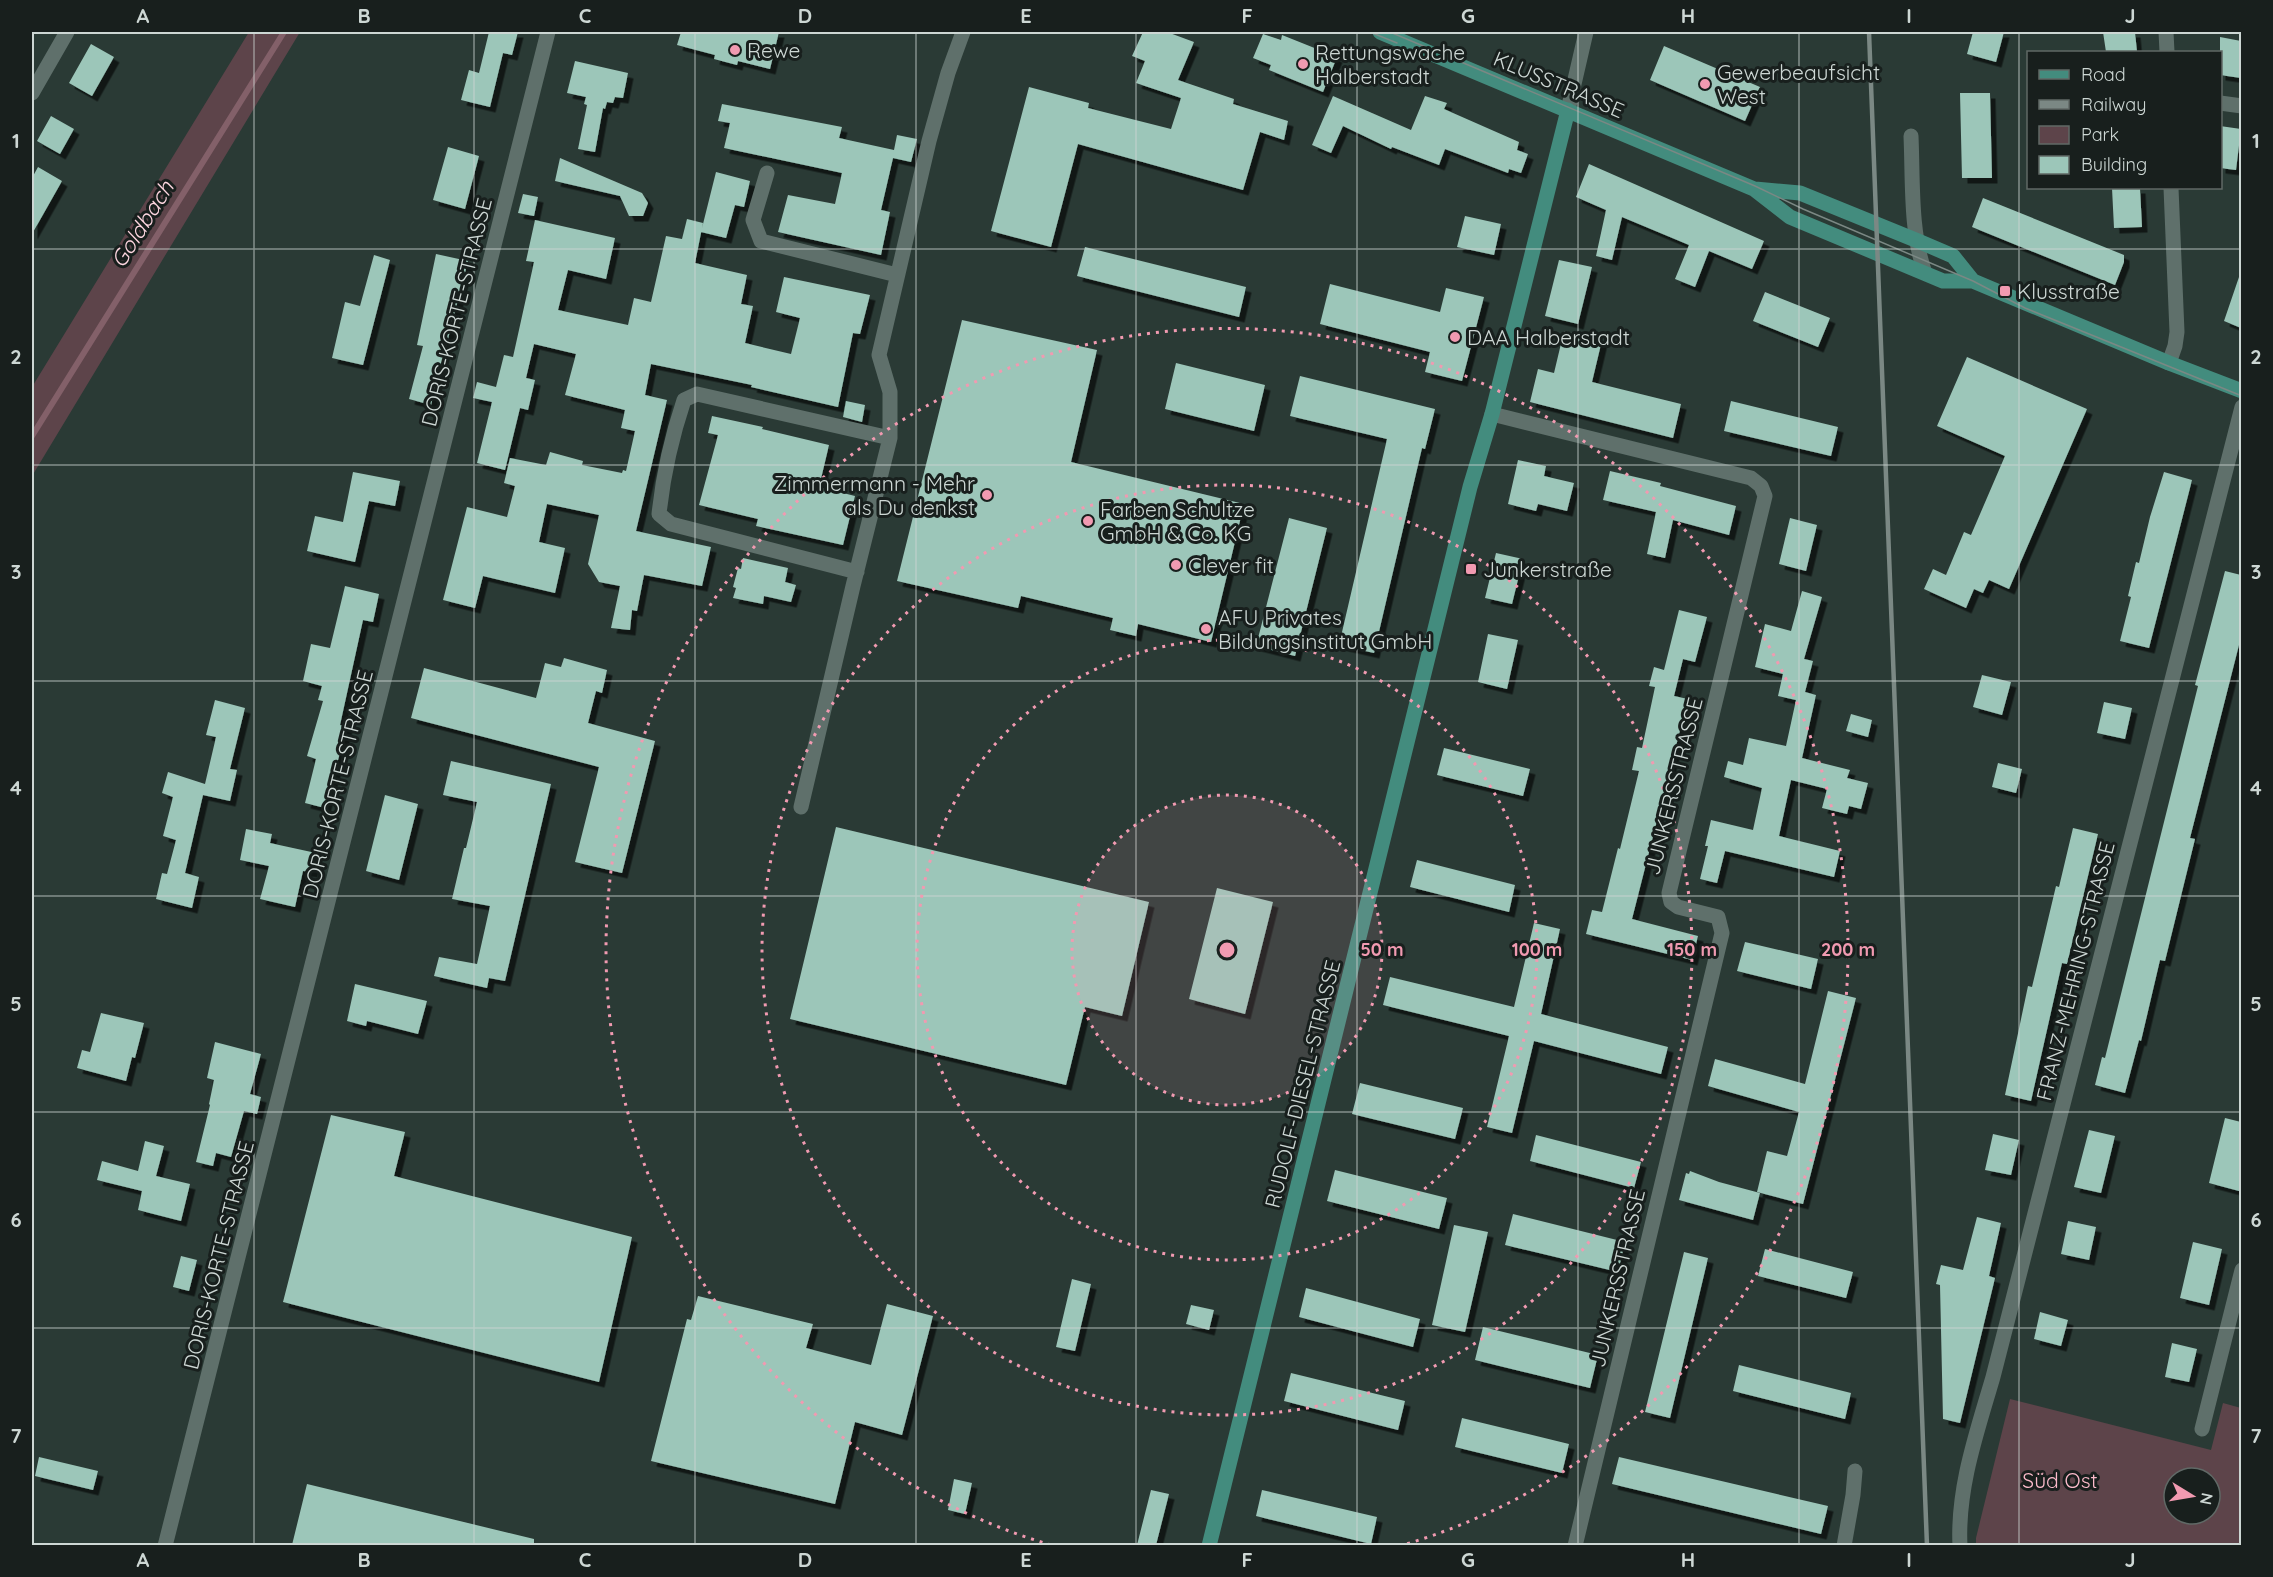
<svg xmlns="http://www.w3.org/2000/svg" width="2273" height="1577" font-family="Quicksand,sans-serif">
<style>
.green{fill:#5d444a;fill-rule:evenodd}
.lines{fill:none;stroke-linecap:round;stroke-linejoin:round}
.stream{stroke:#836069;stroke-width:6}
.building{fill:#9cc6b9;filter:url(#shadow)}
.street{stroke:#5f706b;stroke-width:15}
.secondary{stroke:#438c7e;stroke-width:15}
.tram{stroke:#7b8884;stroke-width:1.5}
.rail{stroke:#7b8884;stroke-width:4.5}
.grid{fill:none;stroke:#cdd7d4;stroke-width:1.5;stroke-opacity:0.55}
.ring{fill:none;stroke:#f19ab1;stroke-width:3;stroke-dasharray:3 6}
.poi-dot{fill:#f19ab1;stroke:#181f1d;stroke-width:2}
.labels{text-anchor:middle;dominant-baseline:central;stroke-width:6;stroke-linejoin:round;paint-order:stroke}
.poi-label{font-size:21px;fill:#cdd7d4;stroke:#181f1d;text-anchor:start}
.street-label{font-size:21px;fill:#cdd7d4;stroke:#181f1d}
.park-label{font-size:21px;fill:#fbbaca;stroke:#181f1d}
.water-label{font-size:22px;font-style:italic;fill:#fed6e0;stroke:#181f1d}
.centre{fill:#f19ab1;stroke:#181f1d;stroke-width:3}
.ring-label{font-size:18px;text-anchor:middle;font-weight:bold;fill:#f19ab1;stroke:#181f1d;stroke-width:6;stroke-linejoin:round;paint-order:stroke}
.neatline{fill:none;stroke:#cdd7d4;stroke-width:2}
.grid-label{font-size:20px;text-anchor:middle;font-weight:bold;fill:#cdd7d4}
</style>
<defs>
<filter id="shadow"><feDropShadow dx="5.5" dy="5.5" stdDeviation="0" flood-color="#0009"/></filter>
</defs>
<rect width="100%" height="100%" fill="#2a3a35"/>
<path class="green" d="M249,32H300L32,476V387Z
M2010,1399L2211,1450L2223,1403L2241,1408V1545H1976V1538ZM2174,1478H2210V1514H2174Z"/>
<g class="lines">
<path class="stream" d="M32,436L284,32"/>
</g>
<path class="building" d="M489,32H518L512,55L503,53L490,107L461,100L469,70L479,73Z
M681,32H779L770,69L738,61L737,65L714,59L715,55L677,45Z
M1143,32H1167L1194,42L1178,80L1234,99L1233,104L1288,121L1284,140L1260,132L1243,190L1078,144L1051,247L991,231L1029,87L1089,103L1088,108L1171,129L1181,98L1136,83L1145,61L1132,56Z
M1973,32H2004L1996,62L1967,54Z
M2103,32H2135L2137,52H2106Z
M1263,34L1281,40L1282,35L1337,57L1323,92L1269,70L1271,65L1253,58Z
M2220,37L2241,41V78L2220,75Z
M91,44L114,57L92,96L69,83Z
M1664,46L1760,87L1745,121L1650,80Z
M575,61L628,73L623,98L615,97L613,103L607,102L605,109L603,108L595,152L578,149L587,105L584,104L586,97L567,93Z
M1960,93H1990L1992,178H1962Z
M1333,96L1411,130L1425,96L1447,103L1444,109L1519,142L1517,150L1528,154L1521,173L1509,169L1508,173L1445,149L1439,165L1392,147L1391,149L1343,126L1331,153L1312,145Z
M722,104L842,127L839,138L894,150L897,135L917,139L911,162L893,158L881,210L890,212L881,255L778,232L788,195L835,204L842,173L724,148L730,123L718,121Z
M51,116L74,129L60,154L37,141Z
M2220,126L2241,129L2236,170L2220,168Z
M448,147L479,156L465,209L433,200Z
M560,158L642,193L648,203L643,216H629L620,196L555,181Z
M1589,164L1764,241L1752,269L1709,251L1695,287L1675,279L1689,245L1622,217L1612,260L1596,256L1606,210L1576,197Z
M38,167L62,181L32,234V178Z
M716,172L750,181L744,207L735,205L726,238L701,232Z
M2112,188H2140L2142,227L2114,228Z
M523,194L538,197L534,216L518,213Z
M1983,198L2124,255V262L2115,285L1972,227Z
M1465,216L1501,224L1494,255L1457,247Z
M687,219L703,223L695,263L747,275L741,304L753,306L745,343L791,354L800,318L776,312L784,277L870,295L860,334L853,333L838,407L751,387L752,385L651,364L645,395L667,400L636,531L711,547L702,586L644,575L637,611L632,610L630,630L611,628L620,586L599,582L588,564L599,515L547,504L539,542L565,548L555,593L483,576L475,608L443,600L467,507L507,517L515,486L504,483L510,458L546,465L550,452L583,461L582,465L622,473L623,470L626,471L635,431L621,428L625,410L565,395L576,354L534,344L526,378L535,380L528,410L520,408L505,470L477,463L492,402L473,398L477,382L496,387L504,355L513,357L534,262L526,261L535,220L615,238L606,279L568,270L558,310L628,325L634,298L651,302L666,236L682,239Z
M1085,247L1246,287L1239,317L1077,276Z
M436,254L468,261L431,405L409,399L423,346L417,345Z
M374,255L390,260L363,365L332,358L345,302L360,306Z
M1559,260L1592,267L1578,324L1545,316Z
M2239,277L2241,278V328L2224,321Z
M1330,284L1440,312L1446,288L1484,297L1462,381L1425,372L1430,352L1320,324Z
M1765,292L1830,318L1818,347L1753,321Z
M962,320L1097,350L1071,462L1244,504L1211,642L1138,624L1136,636L1110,630L1113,618L1021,596L1018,608L897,581Z
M1564,331L1602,340L1592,382L1681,404L1673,438L1530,402L1538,369L1554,373Z
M1967,357L2087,409L2009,589L1989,580L1983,593L1974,589L1966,608L1924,589L1933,569L1946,575L1964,532L1971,535L2005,456L1937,426Z
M1176,363L1265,385L1254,431L1165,409Z
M1300,376L1435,409L1425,449L1422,448L1374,653L1339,645L1387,439L1290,416Z
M846,401L865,405L862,422L843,417Z
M1731,401L1838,427L1831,456L1724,431Z
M712,416L763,427L762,429L829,445L819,487L855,496L843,545L756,526L758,519L699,505L718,435L708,433Z
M1518,460L1546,466L1544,476L1574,483L1567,511L1538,504L1536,511L1508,504Z
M1610,471L1661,483L1660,486L1736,506L1729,535L1673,520L1665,558L1647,554L1656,512L1603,500Z
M353,472L400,481L395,506L369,501L355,562L307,551L315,516L343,522Z
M2164,472L2192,480L2149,648L2120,641L2131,597L2128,596L2136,562L2139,563L2150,517Z
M1289,518L1327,528L1295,656L1256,646Z
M1790,518L1817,525L1806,571L1779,564Z
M1496,553L1523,559L1512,604L1485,598Z
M743,558L788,568L785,582L796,585L791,602L764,596L763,604L733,598L736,588L733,587L738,568L741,569Z
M2225,571L2241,575V637L2190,838L2195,839L2165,961L2160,960L2141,1041L2139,1040L2125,1093L2095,1085L2102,1057L2105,1058L2198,686L2195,685Z
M345,586L379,594L373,622L363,620L340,725L347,727L325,808L305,803L316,759L307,756L323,701L318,700L322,686L303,681L311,644L330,648Z
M1802,591L1822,597L1804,659L1813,661L1805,692L1816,695L1802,758L1850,770L1847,778L1868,783L1861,809L1849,806L1847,814L1822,808L1827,789L1791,780L1779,836L1840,851L1834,877L1725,851L1717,883L1700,879L1708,846H1705L1711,820L1753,830L1762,788L1724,777L1728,761L1743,765L1749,738L1786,746L1796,700L1778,696L1783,674L1755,667L1765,624L1791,631Z
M1679,610L1707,617L1695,662L1683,659L1674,696L1688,699L1632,919L1698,936L1692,960L1586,934L1592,910L1602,912L1618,848L1620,849L1639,771L1632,770L1637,747L1642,748L1655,687L1649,686L1654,667L1664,670Z
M1488,634L1518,640L1507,689L1478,682Z
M564,658L607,670L602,693L596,691L588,723L655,741L622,873L575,862L599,767L411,718L424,668L536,698L545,663L561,667Z
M1982,675L2011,682L2002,715L1973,707Z
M215,700L245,708L230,769L237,770L230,801L203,795L185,873L199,877L192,908L156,899L162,873L167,874L176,840L163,836L173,797L162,793L168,772L205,784L216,737L206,735Z
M2104,702L2132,708L2125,739L2097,733Z
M1851,714L1872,720L1868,737L1846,731Z
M1444,748L1530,769L1523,796L1437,775Z
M451,761L551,784L505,981L489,978L487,988L434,976L439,957L477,964L490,906L452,899L464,848H466L477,802L443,795Z
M1998,763L2022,769L2016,793L1992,787Z
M385,795L418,804L399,880L366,871Z
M836,827L1149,902L1122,1016L1085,1007L1066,1085L790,1019Z
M2073,828L2098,834L2067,964L2062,963L2031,1101L2005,1095L2028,986L2032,987L2056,886L2059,887Z
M246,829L272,834L270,843L316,853L312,872L303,871L295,907L260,899L269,866L240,860Z
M1417,860L1515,885L1509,912L1410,887Z
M1217,888L1273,902L1245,1014L1189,999Z
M1534,923L1560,929L1541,1014L1668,1047L1661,1074L1534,1041L1512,1133L1487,1127L1509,1036L1383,1005L1390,977L1514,1007Z
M1745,942L1818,959L1811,989L1737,971Z
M355,984L427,1001L418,1034L367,1021L366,1026L347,1021Z
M1828,991L1856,998L1803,1204L1757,1192L1767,1151L1787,1156L1799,1112L1708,1086L1715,1059L1805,1084Z
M101,1013L144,1023L135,1058L132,1057L126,1081L77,1068L82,1050L90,1052Z
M215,1042L261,1054L250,1094L261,1097L257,1114L244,1111L231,1157L216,1153L213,1166L196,1162L210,1105L209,1104L214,1080L207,1078Z
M1360,1083L1463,1108L1455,1139L1352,1114Z
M331,1115L405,1132L394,1176L632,1237L599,1382L283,1302Z
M2225,1118L2241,1122V1180L2239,1191L2209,1183Z
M2089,1130L2115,1136L2101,1193L2074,1187Z
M1993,1134L2019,1140L2011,1175L1985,1170Z
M1536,1135L1641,1162L1634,1188L1530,1161Z
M145,1141L164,1146L156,1176L190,1184L181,1221L138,1210L142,1191L97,1180L102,1161L138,1171Z
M1335,1170L1447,1198L1439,1229L1327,1201Z
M1690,1171L1719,1182L1760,1193L1753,1220L1679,1200L1686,1173L1689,1174Z
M1513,1214L1625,1242L1618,1272L1505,1245Z
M1977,1217L2001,1223L1989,1276L1995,1278L1960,1423L1943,1419L1940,1285L1936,1284L1941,1265L1963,1270Z
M2068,1221L2096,1227L2089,1260L2061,1254Z
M1454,1225L1488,1232L1465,1332L1432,1325Z
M2193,1242L2222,1249L2209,1305L2180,1298Z
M1765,1249L1853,1272L1846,1298L1758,1276Z
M1684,1252L1708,1258L1670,1418L1645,1412Z
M181,1256L197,1260L189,1291L173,1287Z
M1072,1279L1091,1284L1075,1351L1056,1347Z
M1306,1288L1420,1319L1413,1347L1299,1317Z
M698,1296L813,1324L806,1348L871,1365L887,1304L933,1316L902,1435L855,1422L835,1504L651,1461L687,1319L691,1320Z
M1191,1305L1214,1310L1209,1330L1186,1324Z
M2040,1312L2068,1320L2061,1346L2034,1339Z
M1483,1327L1598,1355L1590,1388L1475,1360Z
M2172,1343L2197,1349L2189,1382L2165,1377Z
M1739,1365L1851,1393L1845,1419L1733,1391Z
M1291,1373L1405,1401L1398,1430L1284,1401Z
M1462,1418L1569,1444L1562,1473L1455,1447Z
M39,1457L98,1471L93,1490L35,1476Z
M1619,1457L1828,1506L1821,1534L1612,1484Z
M954,1479L972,1483L965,1514L948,1510Z
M307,1484L534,1539V1545H292Z
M1151,1490L1169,1494L1156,1545H1137Z
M1262,1490L1377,1517L1371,1544L1256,1516Z"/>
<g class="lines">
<path class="street" d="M2166,32L2167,52
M32,93L67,32
M2220,103L2242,106
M1568,110L1586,32
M1911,136C1913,181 1910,231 1925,273
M767,173L753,220L761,241L897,275
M2169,363L2175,346L2177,332L2171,188
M1492,414L1751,478L1761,486L1765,496L1669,893L1671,902L1678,907L1718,917L1722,933L1575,1546
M857,572L671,524L659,514C663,476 672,436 684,400L697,394L890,438
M801,807L853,586L890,438V392L879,355L929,141L948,73L963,32
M2202,1429L2242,1270
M165,1546L548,32
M1844,1546L1853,1495L1855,1471
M1960,1546C1957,1488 1977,1432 1993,1377L2242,407"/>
<path class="secondary" d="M1380,32L1754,189L1790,217L1943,281H1973L2169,363L2242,391
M1755,189L1800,193L1918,241L1953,256L1973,281
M1209,1546L1470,487L1492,414L1568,110"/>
<path class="tram" d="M1370,32L1397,43
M1390,32L1755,186L1803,209L1973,281L2025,308L2242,396"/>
<path class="rail" d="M1869,32L1927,1546"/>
</g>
<path class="grid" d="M254,32V1546M474,32V1546M695,32V1546M916,32V1546M1136,32V1546M1357,32V1546M1578,32V1546M1799,32V1546M2019,32V1546M32,249H2242M32,465H2242M32,681H2242M32,896H2242M32,1112H2242M32,1328H2242"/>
<circle cx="1227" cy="950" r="155" fill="#f19ab1" fill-opacity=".12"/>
<g class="ring">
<circle cx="1227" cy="950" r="155"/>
<circle cx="1227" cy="950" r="310"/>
<circle cx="1227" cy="950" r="465"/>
<path d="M1051 1545A621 621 0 1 1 1403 1545"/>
</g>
<g class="poi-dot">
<circle cx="735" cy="50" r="6"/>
<circle cx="1303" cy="64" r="6"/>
<circle cx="1705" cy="84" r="6"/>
<rect x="1999" y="285" width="12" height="12" rx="3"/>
<circle cx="1455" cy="337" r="6"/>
<circle cx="987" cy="495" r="6"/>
<circle cx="1088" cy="521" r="6"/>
<circle cx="1176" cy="565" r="6"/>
<rect x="1465" y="563" width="12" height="12" rx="3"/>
<circle cx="1206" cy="629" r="6"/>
</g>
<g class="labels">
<g class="poi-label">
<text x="747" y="50">Rewe</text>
<text x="1315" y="52">Rettungswache<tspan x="1315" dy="24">Halberstadt</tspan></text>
<text x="1717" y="72">Gewerbeaufsicht<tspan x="1717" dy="24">West</tspan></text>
<text x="2017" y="291">Klusstraße</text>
<text x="1467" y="337">DAA Halberstadt</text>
<text x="975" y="483" text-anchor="end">Zimmermann - Mehr<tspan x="975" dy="24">als Du denkst</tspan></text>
<text x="1100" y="509">Farben Schultze<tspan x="1100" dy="24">GmbH &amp; Co. KG</tspan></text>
<text x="1188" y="565">Clever fit</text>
<text x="1483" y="569">Junkerstraße</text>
<text x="1218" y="617">AFU Privates<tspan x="1218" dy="24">Bildungsinstitut GmbH</tspan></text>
</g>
<g class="street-label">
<text transform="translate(1559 84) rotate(23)">KLUSSTRASSE</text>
<text transform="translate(456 312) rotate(-76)">DORIS-KORTE-STRASSE</text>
<text transform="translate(337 784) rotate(-76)">DORIS-KORTE-STRASSE</text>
<text transform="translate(1673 786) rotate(-76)">JUNKERSSTRASSE</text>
<text transform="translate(2075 971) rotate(-76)">FRANZ-MEHRING-STRASSE</text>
<text transform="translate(1302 1084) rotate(-76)">RUDOLF-DIESEL-STRASSE</text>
<text transform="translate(218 1255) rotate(-76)">DORIS-KORTE-STRASSE</text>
<text transform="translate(1617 1278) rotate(-77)">JUNKERSSTRASSE</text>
</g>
<g class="park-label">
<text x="2060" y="1480">Süd Ost</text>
</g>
<g class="water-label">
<text transform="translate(142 224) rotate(-58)">Goldbach</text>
</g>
</g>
<circle cx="1227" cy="950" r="9" class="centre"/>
<g class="ring-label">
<text x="1382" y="956">50 m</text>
<text x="1537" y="956">100 m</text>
<text x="1692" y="956">150 m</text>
<text x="1848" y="956">200 m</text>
</g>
<rect width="2273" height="1577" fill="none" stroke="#181f1d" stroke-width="66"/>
<rect x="2027" y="51" width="195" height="138" fill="#181f1d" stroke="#606966" stroke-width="1.5"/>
<rect x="2039" y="70" width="30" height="9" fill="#438c7e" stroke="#606966" stroke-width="1.5"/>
<text x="2081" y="81" font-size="18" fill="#cdd7d4">Road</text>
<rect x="2039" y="100" width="30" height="9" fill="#7b8884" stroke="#606966" stroke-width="1.5"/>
<text x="2081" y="111" font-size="18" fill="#cdd7d4">Railway</text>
<rect x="2039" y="126" width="30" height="18" fill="#5d444a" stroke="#606966" stroke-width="1.5"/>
<text x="2081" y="141" font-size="18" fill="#cdd7d4">Park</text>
<rect x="2039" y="156" width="30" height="18" fill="#9cc6b9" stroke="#606966" stroke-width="1.5"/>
<text x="2081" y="171" font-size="18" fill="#cdd7d4">Building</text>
<g transform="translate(2192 1496) rotate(101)"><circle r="28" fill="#181f1d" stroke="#606966" stroke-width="1.5"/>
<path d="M0-4.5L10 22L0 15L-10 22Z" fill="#f19ab1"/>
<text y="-9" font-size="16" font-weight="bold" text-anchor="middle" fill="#cdd7d4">N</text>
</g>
<rect x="33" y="33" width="2207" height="1511" class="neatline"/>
<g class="grid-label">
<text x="143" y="23">A</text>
<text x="364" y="23">B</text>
<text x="585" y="23">C</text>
<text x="805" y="23">D</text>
<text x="1026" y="23">E</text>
<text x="1247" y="23">F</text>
<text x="1468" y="23">G</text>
<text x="1688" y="23">H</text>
<text x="1909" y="23">I</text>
<text x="2130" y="23">J</text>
<text x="16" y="148">1</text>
<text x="2256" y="148">1</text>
<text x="16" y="364">2</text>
<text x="2256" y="364">2</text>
<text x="16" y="579">3</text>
<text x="2256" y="579">3</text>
<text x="16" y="795">4</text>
<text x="2256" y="795">4</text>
<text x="16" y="1011">5</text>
<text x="2256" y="1011">5</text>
<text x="16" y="1227">6</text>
<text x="2256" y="1227">6</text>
<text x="16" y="1443">7</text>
<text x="2256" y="1443">7</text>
<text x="143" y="1567">A</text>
<text x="364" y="1567">B</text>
<text x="585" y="1567">C</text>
<text x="805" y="1567">D</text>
<text x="1026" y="1567">E</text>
<text x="1247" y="1567">F</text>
<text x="1468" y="1567">G</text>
<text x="1688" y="1567">H</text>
<text x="1909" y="1567">I</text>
<text x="2130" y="1567">J</text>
</g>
</svg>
